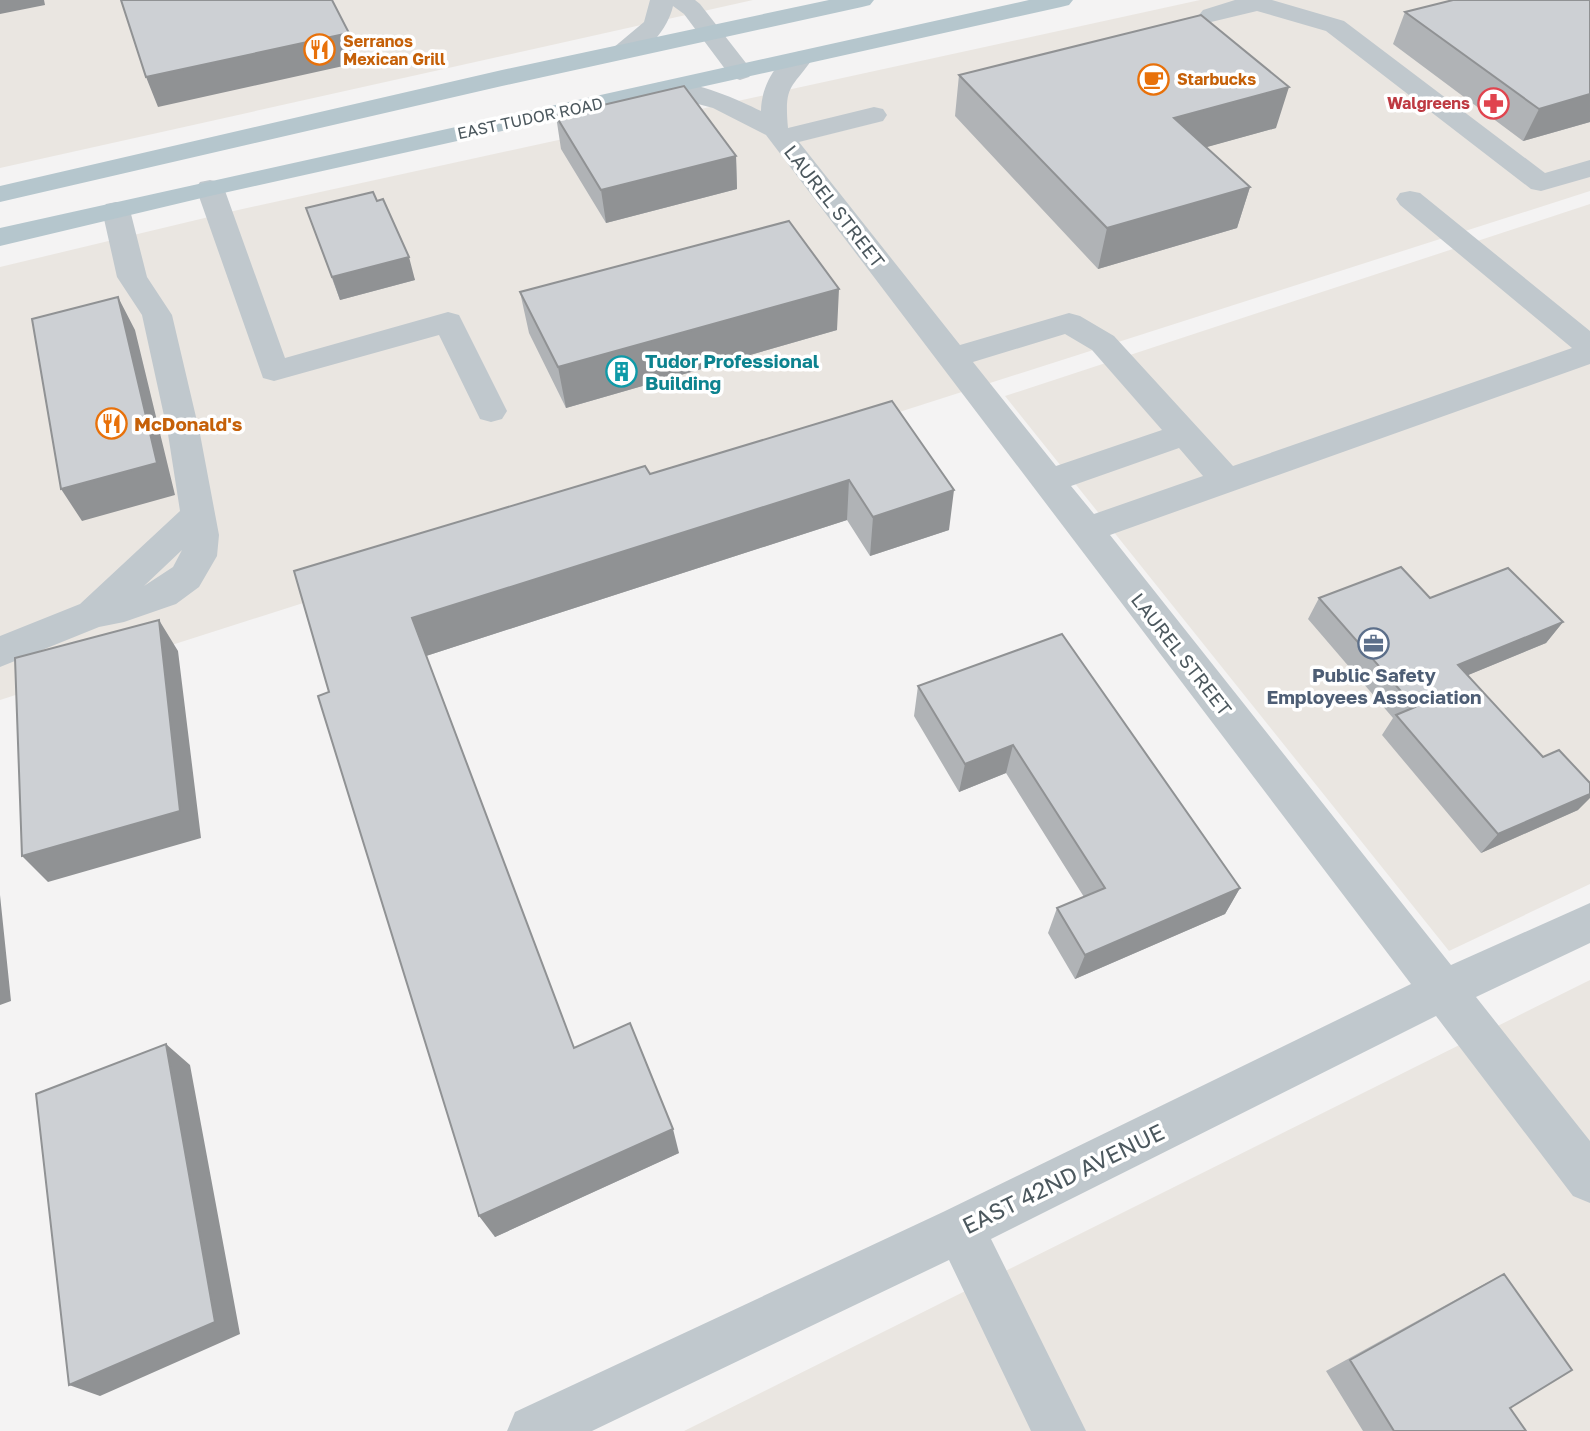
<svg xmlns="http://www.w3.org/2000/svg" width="1590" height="1431" font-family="'Golos Text',sans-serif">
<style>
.commercial{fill:#eae6e1}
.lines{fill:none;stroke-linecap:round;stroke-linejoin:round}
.minor{fill:#c0c8cd;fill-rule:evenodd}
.major{fill:#b5c6cd;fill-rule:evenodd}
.wall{fill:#b0b3b6}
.shaded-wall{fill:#909294}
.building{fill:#cdd0d4;stroke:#909294;stroke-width:2}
.labels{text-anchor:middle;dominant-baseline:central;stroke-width:7;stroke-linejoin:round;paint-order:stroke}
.far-food-label{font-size:16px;font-weight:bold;fill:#c56008;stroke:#fff;text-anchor:start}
.far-health-label{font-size:16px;font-weight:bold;fill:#be3a42;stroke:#fff;text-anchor:end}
.far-street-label{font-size:16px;fill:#4c585e;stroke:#fff}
.street-label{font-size:19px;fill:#4c585e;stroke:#fff}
.culture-label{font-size:19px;font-weight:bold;fill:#0d838f;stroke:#fff;text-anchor:start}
.food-label{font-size:19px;font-weight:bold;fill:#c56008;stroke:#fff;text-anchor:start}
.service-label{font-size:19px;font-weight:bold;fill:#4e5e75;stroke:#fff}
.near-street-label{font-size:23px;fill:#4c585e;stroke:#fff}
</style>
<rect width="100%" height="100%" fill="#f4f3f3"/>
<path class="commercial" d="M0,0H753L0,168Z
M1200,0H1590V191L0,700V267L238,210Z
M1590,204V884L1449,951L1005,396Z
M1590,980V1431H684Z"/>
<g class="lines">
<path class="minor" d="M650,0H695L700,4L753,72L749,77L740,80L731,77L684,14L673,6C668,30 640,65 613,58L610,53L613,48L644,22Z
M1235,0H1272L1344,21L1545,173L1590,160V177L1541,191L1531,189L1326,31L1257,11L1211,22L1203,20L1199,15L1203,10Z
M801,51L810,53L813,58C791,90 784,84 788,128L874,107L883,109L887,115L883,121L799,142L960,345L1069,313L1080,316L1114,336L1233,466L1572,348L1400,205L1396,199L1400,193L1410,191L1420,193L1590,331V364L1110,535L1451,965L1590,903V943L1476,997L1590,1141V1203L1573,1196L1436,1016L991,1239L1086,1431H1031L949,1260L592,1431H507L515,1412L943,1212L1411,984L766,135L713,108L657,93L653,88L657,83C685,76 735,98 761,111C761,87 777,56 801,51ZM1065,334L1092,350L1162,430L1056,466L973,362ZM1179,448L1203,476L1094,514L1071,486Z
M210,180L220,182L224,188L285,358L448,312L459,315L507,411L502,419L491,422L480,419L439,335L274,381L263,378L196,188L200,182Z
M116,202L126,204L130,210L147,277L172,315L200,434L219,535L217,556L199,587L176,604L124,622L99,627L0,667V636L80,604L180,511L168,434L142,315L117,277L102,210L106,204ZM182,550L173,567L144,586Z"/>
<path class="major" d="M829,0H874L870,5L862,7L502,86L0,202V186L502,70Z
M1029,0H1073L1069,5L1061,7L210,196L0,246V228Z"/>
</g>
<path class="wall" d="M1405,12L1590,122L1523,141L1393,44Z
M959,75L1276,128L1206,147L1250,187L1237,228L1098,269L955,116Z
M556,116L736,156L737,189L606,223L561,149Z
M377,201L415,280L340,300L306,208Z
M520,292L837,330L566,408L529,333Z
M892,401L949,530L870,556L847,520L426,656L574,1048L679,1153L495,1237L329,692L650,474Z
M1319,598L1563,622L1546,643L1468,675L1578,810L1481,853L1382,735L1393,718L1308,619Z
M1062,634L1240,888L1225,914L1075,979L1048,933L1057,908L1084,897L1006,773L959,792L914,716L918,686Z
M1504,1274L1510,1408L1526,1431H1363L1326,1371L1475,1289Z"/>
<path class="shaded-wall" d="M0,0H44L45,5L0,14Z
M349,33L357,63L158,107L146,77Z
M1289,87L1276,128L1164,159L1174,118Z
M1590,94V122L1523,141L1539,109Z
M736,156L737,189L606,223L601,190Z
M1250,187L1237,228L1098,269L1107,228Z
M409,257L415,280L340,300L332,277Z
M839,289L837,330L566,408L558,367Z
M118,297L135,330L175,495L82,521L61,489Z
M849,480L847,520L426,656L412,618Z
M954,490L949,530L870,556L873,517Z
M159,620L178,651L201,838L48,882L22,856Z
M1563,622L1546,643L1444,685L1458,665Z
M1013,745L1006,773L959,792L965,764Z
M1590,794V798L1578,810L1481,853L1498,834Z
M1240,888L1225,914L1075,979L1085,955Z
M0,895L11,1001L0,1005Z
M166,1044L190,1065L240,1334L100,1396L69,1385Z
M673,1129L679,1153L495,1237L479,1216Z"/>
<path class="building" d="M121,0H332L349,33L146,77Z
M1453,0H1590V94L1539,109L1405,12Z
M1201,15L1289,87L1174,118L1250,187L1107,228L959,75Z
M684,86L736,156L601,190L556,116Z
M373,192L377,201L383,199L409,257L332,277L306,208Z
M789,221L839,289L558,367L520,292Z
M118,297L157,463L61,489L32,319Z
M892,401L954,490L873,517L849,480L412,618L574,1048L630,1023L673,1129L479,1216L318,696L329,692L294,571L645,466L650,474Z
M1401,567L1430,598L1508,568L1563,622L1458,665L1543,757L1559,750L1590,783V794L1498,834L1396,715L1415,707L1319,598Z
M159,620L180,811L22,856L15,658Z
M1062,634L1240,888L1085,955L1057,908L1105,888L1013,745L965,764L918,686Z
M166,1044L215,1322L69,1385L36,1094Z
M1504,1274L1572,1370L1510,1408L1526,1431H1394L1350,1360Z"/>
<defs>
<symbol id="restaurant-ring" viewBox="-11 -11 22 22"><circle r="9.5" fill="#fff" stroke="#e8710a" stroke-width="1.5"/><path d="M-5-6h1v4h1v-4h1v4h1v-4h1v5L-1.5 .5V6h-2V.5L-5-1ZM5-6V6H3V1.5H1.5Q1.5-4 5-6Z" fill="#e8710a"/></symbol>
<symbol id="cafe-ring" viewBox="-11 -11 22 22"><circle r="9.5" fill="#fff" stroke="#e8710a" stroke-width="1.5"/><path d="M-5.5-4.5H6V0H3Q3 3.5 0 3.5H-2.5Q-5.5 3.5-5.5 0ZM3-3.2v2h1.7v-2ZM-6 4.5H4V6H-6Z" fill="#e8710a"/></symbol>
<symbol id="pharmacy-ring" viewBox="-11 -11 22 22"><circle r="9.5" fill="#fff" stroke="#e0444e" stroke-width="1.5"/><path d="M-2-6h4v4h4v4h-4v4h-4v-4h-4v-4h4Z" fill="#e0444e"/></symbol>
<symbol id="building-ring" viewBox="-11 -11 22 22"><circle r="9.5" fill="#fff" stroke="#0f9aa8" stroke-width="1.5"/><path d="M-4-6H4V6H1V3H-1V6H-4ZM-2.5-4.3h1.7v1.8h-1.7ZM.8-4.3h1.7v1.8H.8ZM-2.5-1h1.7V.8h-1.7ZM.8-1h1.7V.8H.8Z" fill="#0f9aa8"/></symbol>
<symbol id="office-ring" viewBox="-11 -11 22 22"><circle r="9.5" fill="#fff" stroke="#5c6f8a" stroke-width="1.5"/><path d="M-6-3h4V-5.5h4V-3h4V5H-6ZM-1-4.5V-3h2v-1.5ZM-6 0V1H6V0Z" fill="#5c6f8a"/></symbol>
</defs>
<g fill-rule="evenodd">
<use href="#restaurant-ring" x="302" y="32" width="35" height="35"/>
<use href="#cafe-ring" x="1136" y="62" width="35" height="35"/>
<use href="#pharmacy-ring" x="1476" y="86" width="35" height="35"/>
<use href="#building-ring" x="604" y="354" width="35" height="35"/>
<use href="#restaurant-ring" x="94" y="406" width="35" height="35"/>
<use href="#office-ring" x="1356" y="626" width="35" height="35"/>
</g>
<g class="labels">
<g class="far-food-label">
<text x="343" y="41">Serranos<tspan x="343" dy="18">Mexican Grill</tspan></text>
<text x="1177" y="79">Starbucks</text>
</g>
<g class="far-health-label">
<text x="1470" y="103">Walgreens</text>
</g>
<g class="far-street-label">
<text transform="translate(530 118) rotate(-12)">EAST TUDOR ROAD</text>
</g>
<g class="street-label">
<text transform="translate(835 206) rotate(52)">LAUREL STREET</text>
<text transform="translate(1182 654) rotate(52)">LAUREL STREET</text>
</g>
<g class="culture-label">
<text x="645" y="360">Tudor Professional<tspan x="645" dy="22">Building</tspan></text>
</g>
<g class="food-label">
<text x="134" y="423">McDonald's</text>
</g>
<g class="service-label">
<text x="1374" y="674">Public Safety<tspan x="1374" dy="22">Employees Association</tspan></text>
</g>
<g class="near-street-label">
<text transform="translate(1063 1178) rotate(-26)">EAST 42ND AVENUE</text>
</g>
</g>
</svg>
